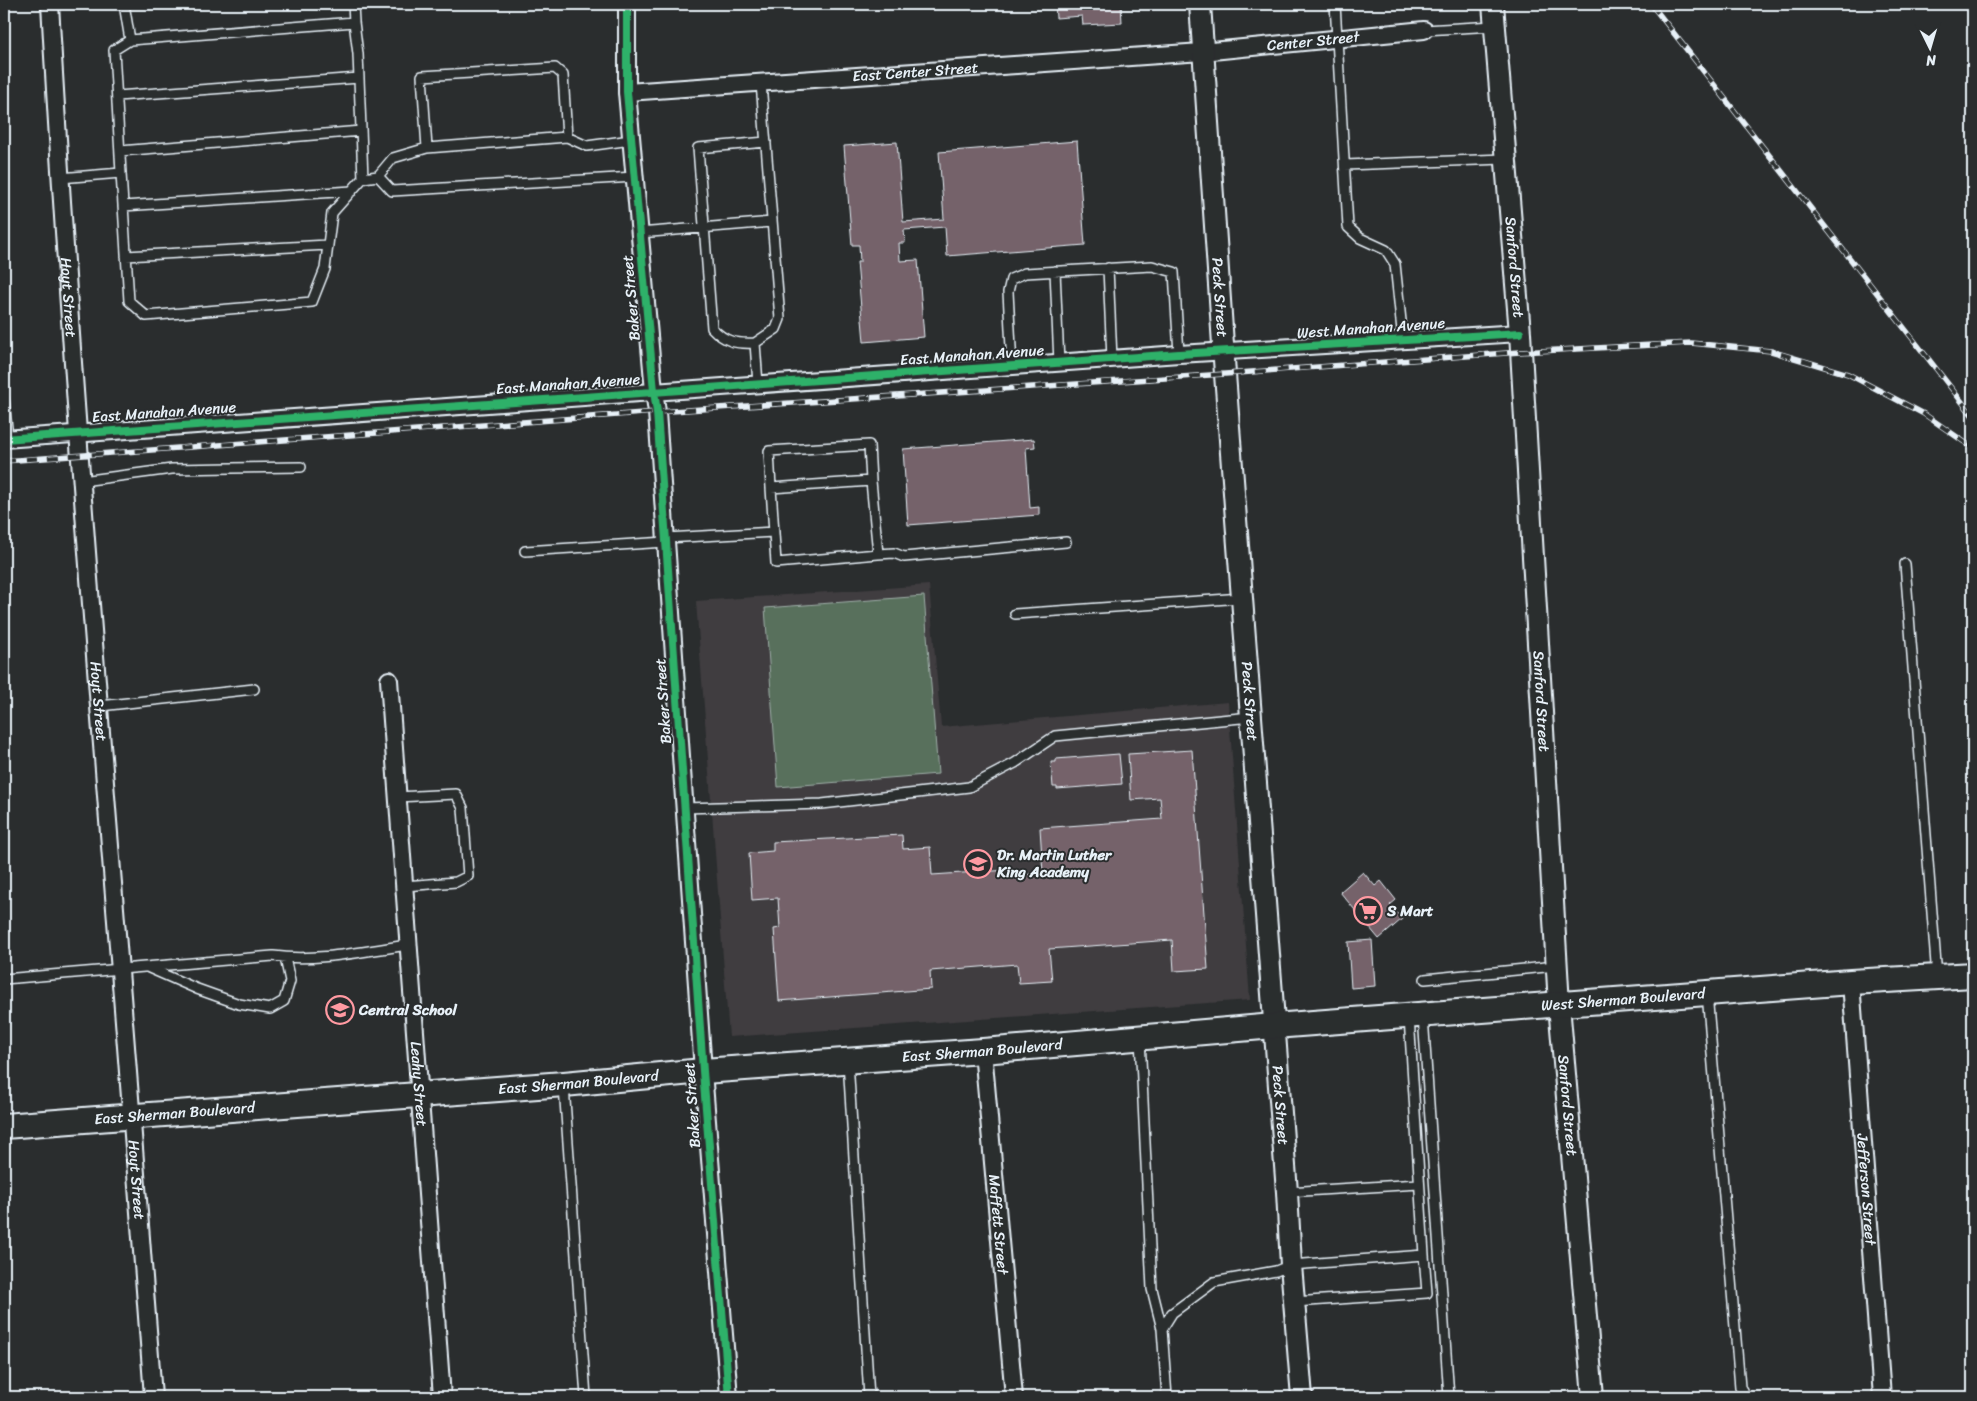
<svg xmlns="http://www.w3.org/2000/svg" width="1977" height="1401" font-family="Sriracha,sans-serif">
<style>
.built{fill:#403d40}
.green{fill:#586f5c;stroke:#a0b0aa}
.building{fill:#74626a;stroke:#e8f1f8}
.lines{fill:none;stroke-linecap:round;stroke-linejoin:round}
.service-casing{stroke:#e8f1f8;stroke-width:12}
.minor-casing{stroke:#e8f1f8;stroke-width:20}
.tertiary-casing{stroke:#e8f1f8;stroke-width:24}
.secondary-casing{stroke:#e8f1f8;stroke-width:28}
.service{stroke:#2a2d2e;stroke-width:9}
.minor{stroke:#2a2d2e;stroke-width:16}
.tertiary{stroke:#2a2d2e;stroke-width:20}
.secondary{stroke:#2a2d2e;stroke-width:24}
.rail-casing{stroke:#e8f1f8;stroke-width:5.5}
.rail{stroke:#2a2d2e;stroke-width:4;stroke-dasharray:11;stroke-linecap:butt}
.cycleway-casing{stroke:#2a2d2e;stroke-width:11}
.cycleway{stroke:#2db169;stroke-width:8}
.labels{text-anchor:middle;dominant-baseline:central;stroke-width:4;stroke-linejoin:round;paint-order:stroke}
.street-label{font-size:15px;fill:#e8f1f8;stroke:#2a2d2e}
.poi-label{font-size:15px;font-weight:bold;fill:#e8f1f8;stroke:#2a2d2e;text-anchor:start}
</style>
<rect width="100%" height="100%" fill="#2a2d2e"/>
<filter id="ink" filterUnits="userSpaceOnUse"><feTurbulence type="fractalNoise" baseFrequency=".02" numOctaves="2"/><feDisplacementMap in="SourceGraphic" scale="10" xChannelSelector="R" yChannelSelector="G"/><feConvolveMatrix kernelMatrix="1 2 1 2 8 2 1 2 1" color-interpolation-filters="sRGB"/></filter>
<g filter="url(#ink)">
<path class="built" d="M929,585L941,727L1228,702L1250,1000L729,1037L696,601Z"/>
<path class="green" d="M924,596L938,774L778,787L765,608Z"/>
<path class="building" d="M1055,4H1121L1122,23L1083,25L1082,16L1056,18Z
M1077,141L1085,245L947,256L945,227L904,230L905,243H899L900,261L918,260L924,337L864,342L857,262H860L859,245H852L844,146L897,142L903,222L944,219L939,152Z
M1034,439L1035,447L1026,448L1030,508L1039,507V515L908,525L903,449Z
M1192,750L1208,969L1174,971L1172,940L1049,949L1052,981L1019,983L1017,964L930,971L931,989L779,1001L774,929L780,928L778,898L752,900L749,853L773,851V842L902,835L903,849L930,847L932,875L1009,870V876L1043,873L1040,828L1162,819L1160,798L1131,800L1128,754Z
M1119,754L1122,784L1057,789V787H1053L1051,762H1056V759Z
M1363,872L1375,886L1381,881L1396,900L1390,905L1402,919L1379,939L1340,892Z
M1372,940L1375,986L1351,988L1348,942Z"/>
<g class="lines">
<defs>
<path id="service" d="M124,4L130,40
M1335,4L1348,227L1360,238L1386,250L1395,264L1403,340
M354,22L358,54L363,178
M1424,30L1495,26
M117,96L359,78
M427,148L422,76L555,68L563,75L567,137
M120,151L361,131
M1345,165L1504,159
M121,173L114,50L130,40L354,22L353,4
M378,176L392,191L635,177
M60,178L121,173L129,301L146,316L312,302L325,269L332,213L363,178L378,176L393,158L427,148L567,137L587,146L631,140
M123,206L352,191
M639,233L772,222
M126,256L328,245
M1108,268L1112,359
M1055,271L1059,363
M755,343C736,344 725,342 712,328L698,148L766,142
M1012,366L1008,292L1011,279L1025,273L1152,266L1174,272L1179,354
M758,384L755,343L776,329L780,319L761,83
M4,399L8,438
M82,481L172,469L301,467
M771,488L769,451L869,445L871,481
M666,538L774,532
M525,551L666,542
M878,554L871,481L771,488L776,563L878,554L894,553L904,557L1066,542
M1905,564L1937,977
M1015,614L1242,598
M100,706L254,689
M397,797L456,794L463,808L468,876L456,882L404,886
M684,808L822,804L969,787L1015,763L1055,736L1251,717
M149,968L197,989L239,1004L270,1009L284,1001L290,981L285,958
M4,979L273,956C318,962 364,951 408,945
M1425,979L1556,966
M1707,993L1740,1387L1746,1397
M1423,1016L1449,1397
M1140,1038L1152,1289L1162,1329
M848,1061L869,1397
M564,1086L586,1397
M1287,1192L1419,1184
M1294,1302L1427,1293L1424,1255
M1167,1397L1162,1329L1172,1313L1214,1282L1276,1271L1291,1265L1424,1255L1409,1017"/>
<g id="minor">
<path id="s1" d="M50,4C76,469 119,933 153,1397"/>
<path d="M627,4V92L654,391L657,412L703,1071L729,1397"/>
<path id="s2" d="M627,92L1202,52L1424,30"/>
<path d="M4,439L1179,354L1520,333"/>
<path id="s3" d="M389,680L442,1397"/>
<path id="s4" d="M1851,982L1882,1397"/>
<path id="s5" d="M983,1051L1014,1397"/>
</g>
<g id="tertiary">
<path id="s6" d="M1200,4L1225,374L1287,1192L1291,1265L1302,1397"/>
<path id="s7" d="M1493,4L1520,333L1559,1005L1593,1397"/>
</g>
<g id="secondary">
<path id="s8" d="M4,1126L564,1084L703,1071L983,1051L1274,1026L1851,982L1973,975"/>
</g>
</defs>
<use href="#service" class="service-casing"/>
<use href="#minor" class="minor-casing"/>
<use href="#tertiary" class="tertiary-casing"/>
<use href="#secondary" class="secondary-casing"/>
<use href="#service" class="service"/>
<use href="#minor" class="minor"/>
<use href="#tertiary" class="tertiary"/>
<use href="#secondary" class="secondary"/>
<defs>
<path id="rail" d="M1651,4L1973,416
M4,461L657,412L1225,374L1520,352L1691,343L1771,351L1848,374L1924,414L1973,448"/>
</defs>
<use href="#rail" class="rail-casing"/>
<use href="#rail" class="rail"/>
<defs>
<path id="cycleway" d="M627,4V92L654,391L657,412L703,1071L729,1397
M4,439L1179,354L1520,333"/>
</defs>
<use href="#cycleway" class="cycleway-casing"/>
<use href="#cycleway" class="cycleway"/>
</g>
</g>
<defs>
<symbol id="school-ring" viewBox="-11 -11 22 22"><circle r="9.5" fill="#2a2d2e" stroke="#ff9aa2" stroke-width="1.5"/><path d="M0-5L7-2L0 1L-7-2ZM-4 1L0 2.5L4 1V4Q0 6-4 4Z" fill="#ff9aa2"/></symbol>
<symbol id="supermarket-ring" viewBox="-11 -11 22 22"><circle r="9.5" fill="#2a2d2e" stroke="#ff9aa2" stroke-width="1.5"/><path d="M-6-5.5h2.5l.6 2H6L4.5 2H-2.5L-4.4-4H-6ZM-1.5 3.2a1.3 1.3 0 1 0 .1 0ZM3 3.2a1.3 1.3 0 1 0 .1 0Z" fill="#ff9aa2"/></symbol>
</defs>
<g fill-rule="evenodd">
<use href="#school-ring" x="962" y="848" width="32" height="32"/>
<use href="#supermarket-ring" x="1352" y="895" width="32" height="32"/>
<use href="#school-ring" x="324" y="994" width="32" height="32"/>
</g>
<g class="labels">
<g class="street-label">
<text stroke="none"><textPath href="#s2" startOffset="688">Center Street</textPath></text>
<text stroke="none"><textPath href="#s2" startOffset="289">East Center Street</textPath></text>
<text stroke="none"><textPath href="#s7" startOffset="264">Sanford Street</textPath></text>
<text stroke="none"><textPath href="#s1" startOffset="294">Hoyt Street</textPath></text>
<text stroke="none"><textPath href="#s6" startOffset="294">Peck Street</textPath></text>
<text transform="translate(631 298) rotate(-95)">Baker Street</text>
<text transform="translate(1371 328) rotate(-4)">West Manahan Avenue</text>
<text transform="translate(972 355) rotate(-4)">East Manahan Avenue</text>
<text transform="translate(568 384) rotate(-4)">East Manahan Avenue</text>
<text transform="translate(164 412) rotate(-4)">East Manahan Avenue</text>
<text stroke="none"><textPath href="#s1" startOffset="699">Hoyt Street</textPath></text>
<text transform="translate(663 701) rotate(-94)">Baker Street</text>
<text stroke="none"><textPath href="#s6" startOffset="699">Peck Street</textPath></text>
<text stroke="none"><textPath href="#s7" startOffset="699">Sanford Street</textPath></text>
<text stroke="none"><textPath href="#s8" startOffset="1624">West Sherman Boulevard</textPath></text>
<text stroke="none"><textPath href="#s8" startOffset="981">East Sherman Boulevard</textPath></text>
<text stroke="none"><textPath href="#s8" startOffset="576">East Sherman Boulevard</textPath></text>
<text stroke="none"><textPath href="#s3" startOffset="405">Leahy Street</textPath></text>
<text stroke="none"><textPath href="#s6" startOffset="1104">Peck Street</textPath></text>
<text transform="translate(692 1105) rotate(-94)">Baker Street</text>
<text stroke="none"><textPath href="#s7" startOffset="1104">Sanford Street</textPath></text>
<text stroke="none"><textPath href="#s8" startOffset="171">East Sherman Boulevard</textPath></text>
<text stroke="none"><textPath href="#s1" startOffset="1179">Hoyt Street</textPath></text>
<text stroke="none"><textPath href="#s4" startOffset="208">Jefferson Street</textPath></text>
<text stroke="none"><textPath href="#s5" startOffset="174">Maffett Street</textPath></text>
</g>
<g class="poi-label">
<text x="997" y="855">Dr. Martin Luther<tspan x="997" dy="17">King Academy</tspan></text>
<text x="1387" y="911">S Mart</text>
<text x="359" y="1010">Central School</text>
</g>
</g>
<rect width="1977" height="1401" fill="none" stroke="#2a2d2e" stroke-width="20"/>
<rect x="10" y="10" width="1957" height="1381" fill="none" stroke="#e8f1f8" stroke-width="2" filter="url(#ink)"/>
<g transform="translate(1930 48) rotate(175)" stroke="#2a2d2e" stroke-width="4" paint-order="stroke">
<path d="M0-4L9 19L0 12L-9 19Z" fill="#e8f1f8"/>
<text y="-8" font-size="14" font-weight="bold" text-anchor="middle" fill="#e8f1f8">N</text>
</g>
</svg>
